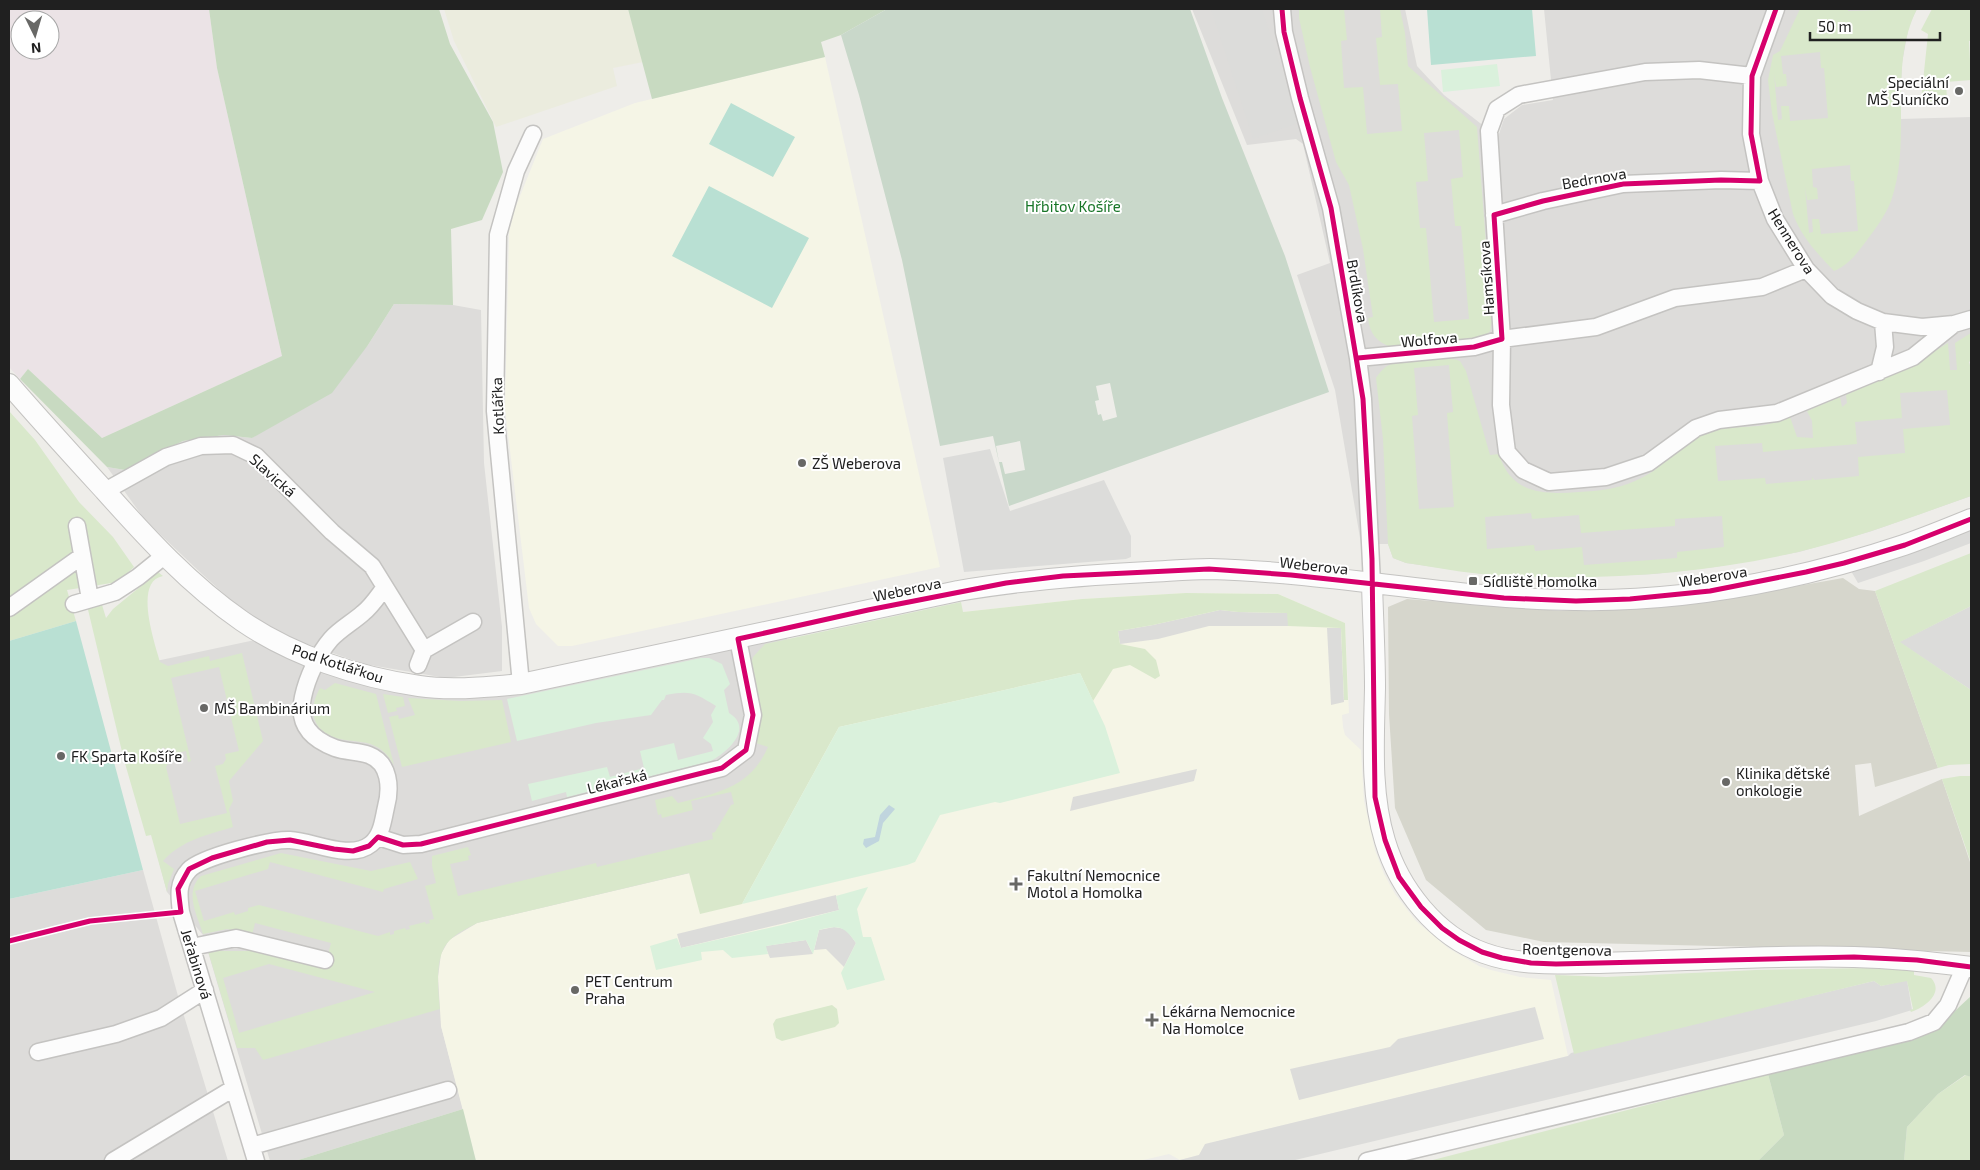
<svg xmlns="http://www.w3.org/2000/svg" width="1980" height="1170" font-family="'Exo 2',sans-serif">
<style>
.residential{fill:#dddcda}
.industrial{fill:#ebe3e6;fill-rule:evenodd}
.education{fill:#f5f5e6}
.religious{fill:#dcdcda}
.construction{fill:#d6d6cc}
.farmland{fill:#ebecde}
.grass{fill:#d9e8cb;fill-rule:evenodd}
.forest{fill:#c8dac1}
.cemetery{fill:#c9d8ca;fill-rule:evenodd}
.park{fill:#daf1dc}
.pitch{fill:#b9e0d3}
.water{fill:#c0d5de}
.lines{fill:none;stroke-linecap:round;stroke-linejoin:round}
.minor-casing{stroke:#c4c3c1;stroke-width:19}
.tertiary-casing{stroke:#c4c3c1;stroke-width:22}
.minor{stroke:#fcfcfc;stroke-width:16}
.tertiary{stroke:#fcfcfc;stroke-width:20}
.cycleway-casing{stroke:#fff;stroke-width:8}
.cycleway{stroke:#d6006c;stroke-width:5}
.poi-dot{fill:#686866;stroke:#fff;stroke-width:2}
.labels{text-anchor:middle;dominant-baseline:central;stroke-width:4;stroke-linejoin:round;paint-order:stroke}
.poi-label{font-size:15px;fill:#202020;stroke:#fff;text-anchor:start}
.street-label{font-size:15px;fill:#202020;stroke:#fff}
.park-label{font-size:15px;fill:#177527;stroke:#fff}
</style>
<rect width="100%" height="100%" fill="#eeede9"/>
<path class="residential" d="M1192,9H1405L1417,66L1444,95L1498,137L1504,119L1522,105L1553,100L1544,9H1917L1909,25L1902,63L1900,119L1971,117V360L1969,362L1971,370V496L1872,531L1799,552L1715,567L1654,574L1607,576L1490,575L1406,563L1393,558L1388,544H1361L1335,390L1297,275L1330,263L1303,144L1296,139L1247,145Z
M394,304L453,305L481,310L484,463L502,627V671L446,678L364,664L293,639L243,611L202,574L145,520L107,467L125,470L183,441L224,435L252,438L368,345Z
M787,635V650L777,755L707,869L441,1026L463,1109L295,1161H270L203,935L167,892L109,671L255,640L453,697Z
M143,870L178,996L228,1161H9V899Z"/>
<path class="industrial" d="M9,9H209L217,68L282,356L102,438L28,369L20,379L9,367ZM20,20H50V50H20Z"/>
<path class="education" d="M825,57L940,567L572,646H558L536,624L529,608L505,409L509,233L514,211L543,139L635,103Z
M1186,593L1278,594L1345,623L1349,713L1342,715L1343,727L1345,735L1361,750L1364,801L1375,850L1384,874L1395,894L1416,921L1448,948L1479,966L1491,970L1520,977L1551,980L1568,1056L1206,1144L1199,1155L1180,1160L1169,1154L1139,1161H476L441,1026L438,977L441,954L449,940L477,923L707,869L777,755L963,612L1082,599Z"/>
<path class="religious" d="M1211,9H1262L1299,123L1253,139Z
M990,449L1010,511L1104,480L1131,536V557L1126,559L964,572L943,458Z
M1971,530V543L1924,561L1858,583L1851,571Z
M1971,606V690L1899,642Z
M1220,610L1238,612L1288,613V626H1209L1158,639L1120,644L1118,631L1153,625Z
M1327,628H1341L1344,702L1331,705Z
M1197,769L1194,781L1070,811L1073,797Z
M836,895L839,910L681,948L677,934Z
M834,927L846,929L856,943L844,967L826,949L814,950L819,930Z
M806,940L813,954L770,958L765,946Z
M1907,980L1912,1010L1876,1021L1291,1161H1176L1199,1155L1205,1144L1568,1056L1571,1053L1874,981L1881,986Z
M1535,1007L1544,1039L1299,1100L1290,1069L1390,1047L1398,1039Z"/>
<path class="construction" d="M1843,578L1859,589L1875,591L1938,768L1875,787L1871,763L1855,765L1859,816L1942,779L1971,865V952L1544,942L1486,930L1426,880L1395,808L1389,714L1388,607L1407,599L1561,611L1663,606L1735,597Z"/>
<path class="farmland" d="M444,9H628L643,62L613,68L617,86L496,127L454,41Z"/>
<path class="grass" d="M1299,9H1344L1347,40L1341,41L1344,88L1363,87L1367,134L1402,131L1398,84L1380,85L1376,38L1382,37L1380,9H1400L1405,33L1408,66L1477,127L1492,322L1490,331L1484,339L1394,348C1378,343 1370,335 1368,318L1373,317L1363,249L1349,185L1336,162L1310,67L1299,18ZM1459,130L1463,177L1451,179L1455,226H1461L1469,319L1434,322L1426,228H1420L1416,182L1428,181L1424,133Z
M1800,9H1848V11L1917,9C1887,68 1913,139 1891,201C1885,216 1876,228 1867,240C1857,253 1849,265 1834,271C1817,253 1802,238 1793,214L1772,113L1768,80L1773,55L1780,51ZM1820,52L1821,68H1824L1828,118L1790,121L1789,106H1781L1782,119L1778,120L1774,74L1776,87L1787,86L1786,74H1783L1781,56ZM1850,165L1851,181H1854L1858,231L1821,234L1819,219H1812L1813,232L1809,233L1805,187L1807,200L1818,199L1817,188L1813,187L1812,169Z
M1932,9H1971V41H1969L1971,80L1946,82L1947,100L1927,102L1921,100L1928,34L1921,30Z
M1971,333V360L1969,362L1971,370V496C1914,516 1857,538 1798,552C1698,575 1594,581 1492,575C1464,573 1434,567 1406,563L1393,558L1388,544L1383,439L1376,378C1380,372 1384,367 1391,364C1404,358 1446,355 1460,361L1466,371L1490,455L1499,454C1511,494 1543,495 1579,492C1598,491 1617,489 1635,481C1662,470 1681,444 1708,432C1721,426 1749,428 1765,425C1773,423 1782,420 1790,417L1797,437L1813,438L1812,421L1807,411L1840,397L1842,407L1847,403L1846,395L1877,381L1885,376L1902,371L1948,343L1950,370H1957L1955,343ZM1449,365L1453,412L1447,413L1454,507L1419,509L1412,416L1418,415L1414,368ZM1947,390L1950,425L1903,429L1905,453L1858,457L1859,476L1814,480L1812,477V480L1766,484L1765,478L1718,481L1715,446L1762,443L1763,452L1857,444L1855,422L1902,418L1900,393ZM1531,513L1532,519L1579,515L1581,533L1675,526V519L1722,516L1724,547L1677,552V558L1584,565L1582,547L1535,551L1534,545L1487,549L1485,517Z
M9,411L35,440L79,502L113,537L134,567L118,582L67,590L76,621L9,641Z
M1971,553V606L1900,642L1971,690V764L1949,765L1938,768L1875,591Z
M158,572L163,576C133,581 155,644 160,662L168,666L209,656L210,661L242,653L263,741L229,781L233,801L229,809L233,827C207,835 182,840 163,861L174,869L168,884L167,892L151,835L146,836L124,760L84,593L99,595L106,618L113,609ZM219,667L239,751L225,754L226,759L223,764L215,766L227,813L180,824L166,767L168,764L157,758L163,747L173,754L186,751L188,762L191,761L171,678Z
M1186,593L1278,594L1345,623L1348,700H1344L1341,628L1288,626L1287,613L1238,612L1220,610L1153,625L1118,631L1120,644L1145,649L1156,660L1160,676L1155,679L1130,665L1113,669L1093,701L1080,673L839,727L742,904L700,914L689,873L477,923C468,928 457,933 450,940C434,954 438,990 440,1009L263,1060L255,1048H237L208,951H256L324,969L331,943L255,923L252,935L227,929L203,934C197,915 184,892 201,876L281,853L371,871L410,862L418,879L384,889L383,892L270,862L268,869L195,891L204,921L234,912L235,915L248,911V908L259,905L378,936L390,932V935L394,934V931L405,928L406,930L410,929L409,926L425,922L426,924L430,923L429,920L434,919L425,886L436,883L432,866V856L468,847L471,855L468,856L469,860L450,864L458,896L596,863L597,867L713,839L712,833L715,832L731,805L734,804L731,792L691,801L693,810L662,818L661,814L658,815L655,800L672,796L678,803C717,793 750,788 768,747L756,743L760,724V711L751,665L753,657L765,644L961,602L963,612L1082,599ZM269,964L375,992L239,1033L223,978Z
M335,683L376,694L394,765C389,757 384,750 375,746C364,740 348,742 336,738C311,730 308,709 320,688L325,690Z
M383,694L403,697L405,706L396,708L397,711L388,713Z
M408,698L460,701L502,700L511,742L402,767L389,717L398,715L399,719L415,715Z
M1960,776H1971V863L1942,779Z
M1870,968L1914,970V975L1931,978C1945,993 1924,1008 1911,1012L1910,1010L1913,1009L1907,981L1881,986L1874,981L1574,1054L1555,975L1606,977L1756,970Z
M832,1005L837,1009L839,1023L835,1027L782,1041L776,1038L773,1024L776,1019Z
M1768,1074L1784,1135L1758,1161H1429Z
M1966,1075L1971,1077V1161H1904L1907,1127L1938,1094Z"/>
<path class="forest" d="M209,9H439L450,44L493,122L503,172L482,220L451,229L453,305L394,304L368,345L332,393L252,438L224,435L183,441L125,470L107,467L20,379L28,369L102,438L282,356L217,68Z
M628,9H887L841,35L821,42L825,57L652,99Z
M1971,996V1077L1965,1075L1938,1094L1907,1127L1904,1161H1758L1784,1135L1768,1074L1904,1042L1932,1032L1944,1023L1957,1009Z
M463,1109L476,1161H295Z"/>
<path class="cemetery" d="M887,9H1190L1222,98L1285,256L1329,392L1009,506L993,436L940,446L902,260L859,95L841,35ZM1110,383L1117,417L1103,421L1101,414L1098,415L1095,401L1099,400L1096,386ZM1020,441L1025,470L1005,474L1002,462H999L996,446Z"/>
<path class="park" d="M1497,64L1500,86L1443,92L1441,70Z
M701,658H709L722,664L730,684L724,690L729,713C754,728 728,752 711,761L567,797L566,792L532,801L528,784L607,767L610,777L644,768L640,751L674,743L678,760L713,751L711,744L703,738L713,722L711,715L716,706C695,693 691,690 666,695L664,700H662L651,715L596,723L517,741L507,699Z
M1080,673L1105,726L1120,773L1000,803L995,802L940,815L915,862L907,865L742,904L839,727Z
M868,887L857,909L863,937H871L885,980L847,990L841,973L856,943C844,926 839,925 819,930L813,954L806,940L766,946L768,954L732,958L723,950L701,952L702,960L656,970L650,946L677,938L681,948L782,925L839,910L836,896Z"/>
<path class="pitch" d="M1427,9H1532L1536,56L1431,65Z
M731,103L795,137L773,177L709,144Z
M709,186L809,238L772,308L672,256Z
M76,621L143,870L9,899V641Z"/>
<path class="water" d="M889,805L895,809L883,823L879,841L866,848L863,844L864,839L875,837L880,815Z"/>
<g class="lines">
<defs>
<path id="minor" d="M1282,9L1284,32L1300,98L1331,208L1358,358L1363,399L1372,584
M1776,9L1752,76L1751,134L1760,181L1775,219L1806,269L1832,296L1857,311L1883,322L1922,327L1954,324L1971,319
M1752,76L1699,70L1645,72L1519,95L1497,109L1489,131L1502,339L1501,405L1507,452L1523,470L1549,482L1606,477L1648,463L1696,428L1719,420L1777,413L1913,357L1954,324
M1494,215L1543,201L1623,184L1721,180L1760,181
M1358,358L1474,347L1502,339L1596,327L1675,298L1762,287L1806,269
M1879,372L1885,347L1883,322
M105,491L166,457L201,446L233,445L256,456L332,532L372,566L385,587C378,596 372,606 363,613C353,622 340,629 331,639C318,654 307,678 303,697C297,724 311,739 335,748C346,752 358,751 369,755C390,763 391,788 386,807C383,820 382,835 371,844C350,861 313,841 290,840C272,839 201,857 189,870C177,883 179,896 181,912L256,1161
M77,526L90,599
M385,587L424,650L418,665
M74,604L115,592L138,577L164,556
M9,608L82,556
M424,650L473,622
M521,684L495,411L498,235L516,171L533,134
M378,837L403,845L421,844L722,768L746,750L753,715L738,639
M192,947L236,938L325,960
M38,1052L116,1034L161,1018L205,990
M252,1146L448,1090
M113,1161L234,1088
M1367,1161L1909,1032L1934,1022L1948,1005L1965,966"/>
<path id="tertiary" d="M9,384C40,420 73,456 105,491C147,538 190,585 242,621C293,656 358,677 419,686C452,691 487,687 521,684L958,591C1021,580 1084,575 1148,572C1169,571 1189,569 1210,569C1332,572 1452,599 1575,600C1685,602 1799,580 1904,545C1927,537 1949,528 1971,519
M1372,584C1373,619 1375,654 1375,688C1374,739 1370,792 1385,841C1399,888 1436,936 1484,953C1517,965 1552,964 1587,963C1620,963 1653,961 1686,960C1742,958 1798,955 1854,957C1893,958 1932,962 1971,967"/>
</defs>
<use href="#minor" class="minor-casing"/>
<use href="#tertiary" class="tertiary-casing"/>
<use href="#minor" class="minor"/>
<use href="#tertiary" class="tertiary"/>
<defs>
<path id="cycleway" d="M1282,9L1284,32L1300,98L1331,208L1363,399L1372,559L1375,797L1385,840L1399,877L1421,907L1442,928L1459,940L1482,952L1502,958L1531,963L1556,964L1854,957L1917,960L1971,967
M1358,358L1474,347L1502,339L1494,215L1543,201L1623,184L1721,180L1760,181L1751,134L1752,76L1776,9
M9,941L90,921L181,912L178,889L189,869L212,858L267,842L290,840L334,849L353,851L369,846L378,837L403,845L421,844L722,768L746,750L753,715L738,639L868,610L1006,583L1063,576L1127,573L1209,569L1291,575L1504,598L1576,601L1630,599L1710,591L1806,572L1844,563L1905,545L1971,519"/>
</defs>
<use href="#cycleway" class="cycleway-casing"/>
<use href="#cycleway" class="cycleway"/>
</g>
<g class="poi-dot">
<circle cx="1959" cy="91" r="5"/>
<circle cx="802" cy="463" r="5"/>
<rect x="1468" y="576" width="10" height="10" rx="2.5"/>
<circle cx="204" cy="708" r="5"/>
<circle cx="61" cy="756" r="5"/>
<circle cx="1726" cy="782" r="5"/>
<path d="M1013.5 876.5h5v5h5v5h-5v5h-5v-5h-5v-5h5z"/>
<circle cx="575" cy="990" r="5"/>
<path d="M1149.5 1012.5h5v5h5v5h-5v5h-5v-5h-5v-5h5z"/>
</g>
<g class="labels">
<g class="poi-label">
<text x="1949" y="82" text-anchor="end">Speciální<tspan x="1949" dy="17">MŠ Sluníčko</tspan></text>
<text x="812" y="463">ZŠ Weberova</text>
<text x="1483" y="581">Sídliště Homolka</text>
<text x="214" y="708">MŠ Bambinárium</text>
<text x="71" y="756">FK Sparta Košíře</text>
<text x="1736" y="773">Klinika dětské<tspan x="1736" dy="17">onkologie</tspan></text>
<text x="1027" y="875">Fakultní Nemocnice<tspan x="1027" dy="17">Motol a Homolka</tspan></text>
<text x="585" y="981">PET Centrum<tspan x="585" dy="17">Praha</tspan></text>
<text x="1162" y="1011">Lékárna Nemocnice<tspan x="1162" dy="17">Na Homolce</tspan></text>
</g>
<g class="street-label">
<text transform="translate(1594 178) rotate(-10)">Bedrnova</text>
<text transform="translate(1792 241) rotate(58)">Hennerova</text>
<text transform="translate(1486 278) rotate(-94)">Hamsíkova</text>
<text transform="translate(1358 291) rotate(80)">Brdlíkova</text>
<text transform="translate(1429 339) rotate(-5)">Wolfova</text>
<text transform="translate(497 406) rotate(-92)">Kotlářka</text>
<text transform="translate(273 475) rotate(42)">Slavická</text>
<text transform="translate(1314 565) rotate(6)">Weberova</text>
<text transform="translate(1713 576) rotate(-9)">Weberova</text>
<text transform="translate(907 589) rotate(-12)">Weberova</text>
<text transform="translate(338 663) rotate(18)">Pod Kotlářkou</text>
<text transform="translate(617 781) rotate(-14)">Lékařská</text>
<text transform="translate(1567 949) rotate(1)">Roentgenova</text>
<text transform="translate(197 964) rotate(73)">Jeřabinová</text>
</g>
<g class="park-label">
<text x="1073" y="206">Hřbitov Košíře</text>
</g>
</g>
<rect width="1980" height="1170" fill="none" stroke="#202020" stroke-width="20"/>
<g transform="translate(35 35) rotate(175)"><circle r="24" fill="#ffffff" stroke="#a6a6a6"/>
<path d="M0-4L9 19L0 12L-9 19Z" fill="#686866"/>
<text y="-8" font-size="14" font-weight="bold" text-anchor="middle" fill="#202020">N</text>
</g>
<path d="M1810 32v8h130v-8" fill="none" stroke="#202020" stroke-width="2.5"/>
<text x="1818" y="32" font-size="15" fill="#202020" stroke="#ffffff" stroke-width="4" paint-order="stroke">50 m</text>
</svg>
